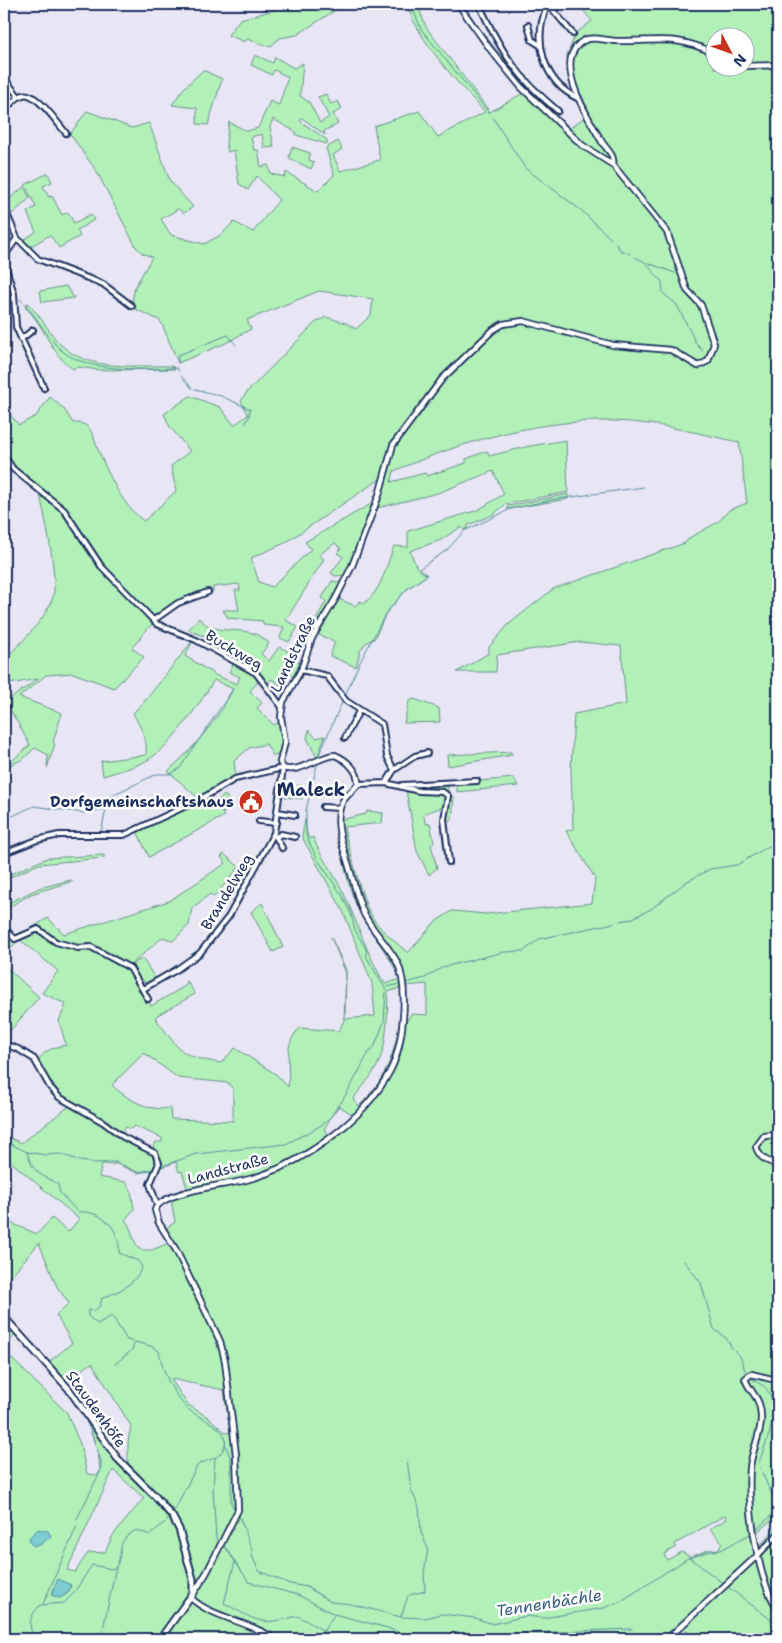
<svg xmlns="http://www.w3.org/2000/svg" width="782" height="1643" font-family="'Shantell Sans',sans-serif">
<style>
.green{fill:#b1f0b7;stroke:#66908a;fill-rule:evenodd}
.water{fill:#7bccd0;stroke:#558da2}
.lines{fill:none;stroke-linecap:round;stroke-linejoin:round}
.stream{stroke:#558da2;stroke-width:1}
.minor-casing{stroke:#1b2f5e;stroke-width:8}
.tertiary-casing{stroke:#1b2f5e;stroke-width:8}
.secondary-casing{stroke:#1b2f5e;stroke-width:9}
.minor{stroke:#fff;stroke-width:4}
.tertiary{stroke:#fff;stroke-width:4.5}
.secondary{stroke:#fff;stroke-width:5}
.labels{text-anchor:middle;dominant-baseline:central;stroke-width:5;stroke-linejoin:round;paint-order:stroke}
.street-label{font-size:15px;fill:#1b2f5e;stroke:#fff}
.poi-label{font-size:15px;font-weight:bold;fill:#1b2f5e;stroke:#fff;text-anchor:end}
.water-label{font-size:16px;font-style:italic;fill:#385e80;stroke:#fff}
.quarter-label{font-size:18px;font-weight:bold;fill:#1b2f5e;stroke:#fff}
</style>
<rect width="100%" height="100%" fill="#e8e6f4"/>
<filter id="ink" filterUnits="userSpaceOnUse"><feTurbulence type="fractalNoise" baseFrequency=".02" numOctaves="2"/><feDisplacementMap in="SourceGraphic" scale="10" xChannelSelector="R" yChannelSelector="G"/><feConvolveMatrix kernelMatrix="1 2 1 2 8 2 1 2 1" color-interpolation-filters="sRGB"/></filter>
<g filter="url(#ink)">
<path class="green" d="M298,4H335L337,9L297,35L280,38L270,47L247,39L245,42L228,35L240,19Z
M406,4H417L426,27L490,112L523,93L500,66L456,4H463C493,51 529,89 570,128L590,113L568,68L567,55L576,33L592,21L578,4H778V1515L757,1532L759,1547L778,1525V1639H682L684,1637L679,1632L674,1639H669L679,1632L684,1636L686,1635L688,1632L682,1629L684,1626L665,1639H4V1351L67,1413L80,1444L87,1474L98,1475L100,1470C97,1414 51,1373 15,1335L4,1348V1320C39,1361 74,1395 102,1441L107,1438L114,1451L128,1465V1442L131,1426L92,1363L65,1380L49,1362L72,1343L56,1315L69,1303L57,1287L39,1243L4,1284V1220L37,1234L52,1218L68,1232L79,1219L4,1156V1135L21,1143L72,1104L58,1097L36,1064C44,1050 51,1048 66,1045L59,1021L66,1004L42,993L58,971L19,939L4,956V922L17,937L34,929L33,927L48,918L64,934L169,901L226,863L221,857L224,854L239,867L214,897L210,894L192,908L189,925L173,941L163,937L127,968L141,994L145,993L151,1006L185,986L187,981L195,994L156,1016V1019C181,1051 178,1056 221,1063L235,1048L277,1075L288,1087C291,1065 282,1044 300,1028L339,1031L344,1020L346,973L331,937L346,970L345,1019L375,1016L372,983L342,909L302,837L305,819L307,834L310,839L313,837C320,857 334,873 343,892C358,923 367,955 385,984L400,979C390,955 372,936 360,913C348,891 341,850 336,824L340,820L366,814L367,811L383,813L382,823L344,827L346,837C354,860 361,902 375,921C384,933 397,943 408,953L435,922L452,911L486,914L592,903L595,878L566,831L573,829L571,769L574,714L626,704L621,646L580,642L497,655L496,672H457L489,653V647L509,624L553,589L685,543L689,538L718,522L729,510L747,503L739,442C709,436 679,428 649,424C562,412 473,437 394,471L391,482L425,473L427,476L466,463V459L487,451L489,456L530,446L566,440L568,492L506,504L493,515L468,525V528L464,530L461,527L441,540L410,551L417,568L427,575L406,590L386,613L375,638L366,643L360,651L356,667L330,656L335,642L310,631L326,601L322,598L332,581L344,583L337,598L355,606L360,601L364,603C381,592 387,564 394,546L408,547V531L478,510L504,494L493,471L438,493L373,509L348,575L335,576L331,573L343,557L337,553L341,549L335,543L319,555L324,559L286,620L298,627L289,642L280,638L284,627L263,625V621L228,618L223,610H239L235,590H240L239,584L213,587V592C178,592 152,622 132,648L144,657L114,688L73,673L46,675L19,697L62,713L53,742L55,744L47,768L48,755L35,748L23,759L4,768L30,745L7,704L4,706V703L38,679L4,685V660C20,643 43,623 52,600C60,581 43,509 38,486L14,466L4,452V416L8,412L19,425L36,416L50,397L64,409L73,423C78,423 84,423 88,427C93,432 96,445 99,452C109,475 123,507 144,521L176,491L171,466L190,451L170,427L164,414L190,396L220,407L234,425L248,415L241,401L247,392L315,323L326,317L346,323L356,329L371,315L373,299L319,291L247,320L251,329L226,343L178,363L162,324L159,320L131,307L135,287L152,257L142,253L136,247L97,172L70,134L87,111L132,128L149,123L170,181L193,207L184,213L178,209L161,219L171,235L204,244L221,235L234,222L253,232L279,200L257,176L248,190L239,184L234,150L228,152L226,143L229,122L247,131L258,128L270,101L279,105L288,77L274,70L272,75L251,65L255,55L273,63L275,57L294,68L303,63L300,96L309,102L320,123L329,117L318,97L326,94L331,104L338,101L342,109L333,114L338,124L324,131L325,135L302,118L300,121L327,140V144L296,135V132L273,119L270,127L274,147L264,148L262,134L251,137L254,150H258L261,167L268,165L271,174L285,177L286,172L318,191L334,175L326,148L338,141L342,149L333,155L340,171L380,160L374,126L419,111L438,137L485,112C455,80 422,45 406,4ZM714,38H744V68H714ZM383,477L376,501L305,542L311,549L272,587L259,582L251,558L285,543ZM427,984V1015L411,1014L403,1027H399C392,1061 384,1081 359,1106L353,1099C360,1089 370,1079 376,1068C388,1045 387,1018 388,992L406,986ZM144,1053L178,1078L229,1083L233,1090V1121L171,1119L170,1108C150,1112 126,1099 112,1085ZM338,1105L356,1117L332,1137L324,1129ZM134,1126L162,1138V1142H156L151,1151L120,1136L125,1127L131,1129ZM176,1162L179,1172L182,1171L189,1195L171,1200L175,1222L167,1228L173,1241L152,1250H141C132,1243 133,1228 125,1220L134,1209L131,1190L126,1182L99,1177L102,1164L113,1165L114,1163L138,1173L155,1170L158,1163H161L162,1167ZM171,1379L224,1390L230,1432L226,1433L209,1418L187,1404ZM113,1470L144,1498L113,1535L105,1552L88,1553L75,1572L67,1570ZM725,1515L727,1519L710,1529L722,1542L719,1549L708,1550L690,1557L682,1552L667,1560L664,1554L676,1547L675,1544ZM58,1580L71,1585L68,1593L60,1598L52,1594Z
M203,70L222,79L208,125L197,124V108L172,105L183,89Z
M292,147L310,153L309,160L314,162L311,169L289,158Z
M48,173L52,182L43,186L49,197L52,196L62,215L68,212L74,223L91,214L94,220L77,230L80,236L59,248L50,235L28,248L22,241L36,232L27,212L36,207L25,185Z
M24,187L30,198L12,214L5,202Z
M66,286L74,298L42,302L40,291Z
M27,303C41,315 48,332 61,345C90,372 136,365 172,366L175,369L99,370L78,367L73,369C50,354 45,325 25,307Z
M568,494V499L507,509L508,506Z
M199,618C213,635 232,627 252,633C258,634 264,639 269,643L261,654L269,661L279,647L298,656L295,661L302,663L294,677L283,671L278,677L282,681L280,685L272,679L265,686L261,679L250,691L262,703L257,708L274,725L279,722L283,741L279,755L273,756L266,744L249,748L234,761L236,777L208,794L224,816L149,857L136,829L199,799L168,771C193,749 218,720 233,689L214,680C203,700 170,746 151,758C137,767 119,771 103,776L101,761L146,755C148,738 140,727 133,713L144,702L194,639L185,656L217,676L237,684L240,677L229,672L237,657L217,646L219,638L206,633L204,636L188,630Z
M414,699L439,708L440,722L404,723L409,701Z
M309,730L316,738L325,736L317,758L307,738Z
M511,752L512,755L448,766L447,755Z
M514,778L518,786L457,792V783Z
M447,784L449,797H454L452,819L446,822L448,805L423,814L426,824L430,823L434,842L431,845L437,868L429,875L417,851L406,790L413,792L414,788Z
M298,785L303,786L302,799L285,797L286,786L297,788Z
M225,795L233,807L223,813L216,801Z
M104,855V858L39,864L4,880V877L47,858Z
M71,880L73,881L31,894L4,910V905L39,888Z
M262,903L283,947L273,952L251,912Z
M142,958L155,978L145,983L143,980H140L130,967Z
M4,965L39,997L4,1038Z"/>
<path class="water" d="M38,1529L48,1531L51,1536L40,1545L34,1546L30,1543L29,1538Z
M58,1579L71,1585L68,1593L60,1598L51,1595Z"/>
<g class="lines">
<path class="stream" d="M411,4L421,29L489,113
M493,118L525,168L582,211L611,239
M615,243L620,250L630,254
M635,257L645,262L662,282L663,293L677,305L697,345L703,351
M648,263L675,273
M20,299C34,313 43,330 56,345C80,374 143,369 177,368L179,371
M178,363V355L228,335L236,345
M181,376L192,388
M195,389L221,396L250,409L249,417L245,423
M318,757L358,666L386,613L406,590L427,575L419,569L447,550L464,531L511,509L550,500L644,487
M110,807L109,797L112,795L157,774H171L180,768L233,689
M4,820L34,806L83,813L106,809L101,833
M620,921L631,919L651,909L686,882L710,869L737,865L769,846L778,849
M406,983L425,978L443,967L504,952L524,951L539,939L614,923
M387,987L400,984
M4,1141L27,1152C33,1174 40,1174 58,1184L60,1193L78,1212C102,1210 121,1229 119,1253L138,1261L142,1267C136,1284 118,1292 102,1298L100,1306L94,1311L88,1310V1316L97,1324L112,1316L127,1340L151,1346L159,1351C163,1372 171,1390 185,1406C196,1420 241,1428 220,1454C214,1461 203,1460 197,1466L173,1513
M775,1147L778,1149
M27,1152L46,1155L61,1154L80,1161L95,1163L116,1162L137,1172L156,1169
M160,1167L196,1154L286,1144C298,1137 311,1132 323,1124C338,1114 360,1069 369,1052L374,1048L384,1022L386,990L367,958L366,949L355,930L351,914L342,895L318,860L306,836V810L318,761
M684,1261L701,1283L714,1329L726,1338L732,1348L740,1356L746,1373
M115,1364L132,1350L134,1344
M749,1377C754,1381 765,1385 768,1391C782,1413 765,1442 759,1463L760,1468
M225,1444L231,1459V1503L235,1510
M215,1458L213,1488L216,1539L219,1542
M407,1459L411,1490L419,1507L421,1532L428,1549L424,1573L425,1591L410,1595
M762,1473L778,1508
M238,1513L252,1550V1556L259,1571L290,1584L307,1587L331,1602L351,1604L401,1617L425,1618L442,1614L475,1618L493,1624L526,1616L543,1618L604,1608L623,1600L688,1558L691,1559L724,1584
M77,1519L101,1470V1461L86,1418
M755,1531L778,1509
M223,1544L249,1582L298,1595L334,1614L388,1628L415,1639
M689,1558L711,1551L721,1550L752,1533
M235,1562L224,1603C259,1622 259,1626 298,1616L333,1636L357,1639
M728,1587L778,1625
M43,1604L77,1526
M401,1617L408,1596
M35,1639C27,1624 29,1618 40,1605L64,1603L73,1594L92,1565L112,1569L116,1567C125,1549 114,1543 136,1530L150,1535L171,1517
M101,1639L116,1567
M318,1639L334,1615
M431,1639L506,1634L632,1629
M773,1639L778,1628"/>
<defs>
<path id="minor" d="M479,4C501,52 517,77 558,111
M548,4C532,39 542,82 579,99
M548,4L573,34
M528,25L532,40L540,45
M4,78L19,97
M4,110C10,105 16,97 23,95C35,90 58,124 66,133
M4,207L17,238L38,259L103,284L132,306
M17,238L6,254V268L14,294L16,327L44,388
M21,339L33,330
M4,456L13,469L64,510L101,566L157,624L196,640L256,673L282,707
M154,620L178,603L208,592
M301,670L327,676L346,701L382,724L387,756L394,770L386,783L358,784
M345,738L359,711
M394,770L415,756L427,753
M386,783L419,791L443,792L448,796L444,819L449,862
M402,785L477,781
M323,807L339,808
M278,812L295,815
M259,821L277,823
M276,837L281,834L295,837
M276,837L282,848
M4,853L37,840L59,835H124L199,800L235,779L283,768L274,833L229,916L200,953L176,970L143,989
M4,928L15,939L38,929L56,942L78,948L91,947L130,968L148,999
M4,1044L18,1049L34,1059L50,1087L59,1097L103,1122L123,1137L155,1153L159,1163L150,1184L157,1205
M758,1555L778,1534"/>
<path id="tertiary" d="M744,66L778,65
M613,165C615,155 607,150 602,142C590,121 563,79 572,54C575,47 580,41 588,39C597,37 608,41 618,41C659,42 674,34 714,53
M778,1135L764,1136L756,1147C760,1159 767,1161 778,1165
M778,1378L772,1379L751,1374L745,1379C751,1395 760,1395 761,1416C762,1431 754,1446 751,1461C745,1493 757,1583 778,1608
M275,1639C251,1622 210,1617 191,1598L207,1572L238,1510L236,1455L225,1361L220,1341L176,1250L159,1223L155,1210C161,1191 228,1185 246,1180C300,1166 364,1121 390,1071C403,1047 409,989 398,964C389,946 373,932 364,914C356,896 353,878 347,860C342,844 335,824 340,808C342,797 352,793 358,784C359,771 347,760 335,755C319,756 299,774 283,768L280,762L285,742L281,717L283,702L301,670L312,638L336,598L352,566L379,495L393,445L442,379L493,330L503,324L523,321L613,345L671,350L698,366L708,361L714,344L701,305L687,290L667,232L613,165L582,145L521,87L490,49L458,4
M667,1639L758,1555"/>
<path id="secondary" d="M4,1317L68,1388L117,1458L155,1496L172,1516L179,1529L193,1579V1593L160,1639"/>
</defs>
<use href="#minor" class="minor-casing"/>
<use href="#tertiary" class="tertiary-casing"/>
<use href="#secondary" class="secondary-casing"/>
<use href="#minor" class="minor"/>
<use href="#tertiary" class="tertiary"/>
<use href="#secondary" class="secondary"/>
</g>
</g>
<defs>
<symbol id="civic-disc" viewBox="-11 -11 22 22"><circle r="9.5" fill="#c8321e" stroke="#fff"/><path d="M-.6-6.5H3V-4.5H.6V-3L4-1V1h2V6H-6V1h2V-1L-.6-3ZM-1.2 2.5V6h2.4V2.5Z" fill="#fff"/></symbol>
</defs>
<g fill-rule="evenodd">
<use href="#civic-disc" x="237" y="788" width="28" height="28"/>
</g>
<g class="labels">
<g class="street-label">
<text transform="translate(234 650) rotate(31)">Buckweg</text>
<text transform="translate(293 654) rotate(-64)">Landstraße</text>
<text transform="translate(227 892) rotate(-59)">Brandelweg</text>
<text transform="translate(228 1169) rotate(-15)">Landstraße</text>
<text transform="translate(96 1409) rotate(54)">Staudenhöfe</text>
</g>
<g class="poi-label">
<text x="234" y="802">Dorfgemeinschaftshaus</text>
</g>
<g class="water-label">
<text transform="translate(549 1603) rotate(-9)">Tennenbächle</text>
</g>
<g class="quarter-label">
<text x="311" y="790">Maleck</text>
</g>
</g>
<rect width="782" height="1643" fill="none" stroke="#fff" stroke-width="20"/>
<rect x="10" y="10" width="762" height="1623" fill="none" stroke="#1b2f5e" stroke-width="2" filter="url(#ink)"/>
<g transform="translate(730 52) rotate(131)"><circle r="24" fill="#ffffff" stroke="#a4acbf"/>
<path d="M0-4L9 19L0 12L-9 19Z" fill="#c8321e"/>
<text y="-8" font-size="14" font-weight="bold" text-anchor="middle" fill="#1b2f5e">N</text>
</g>
</svg>
